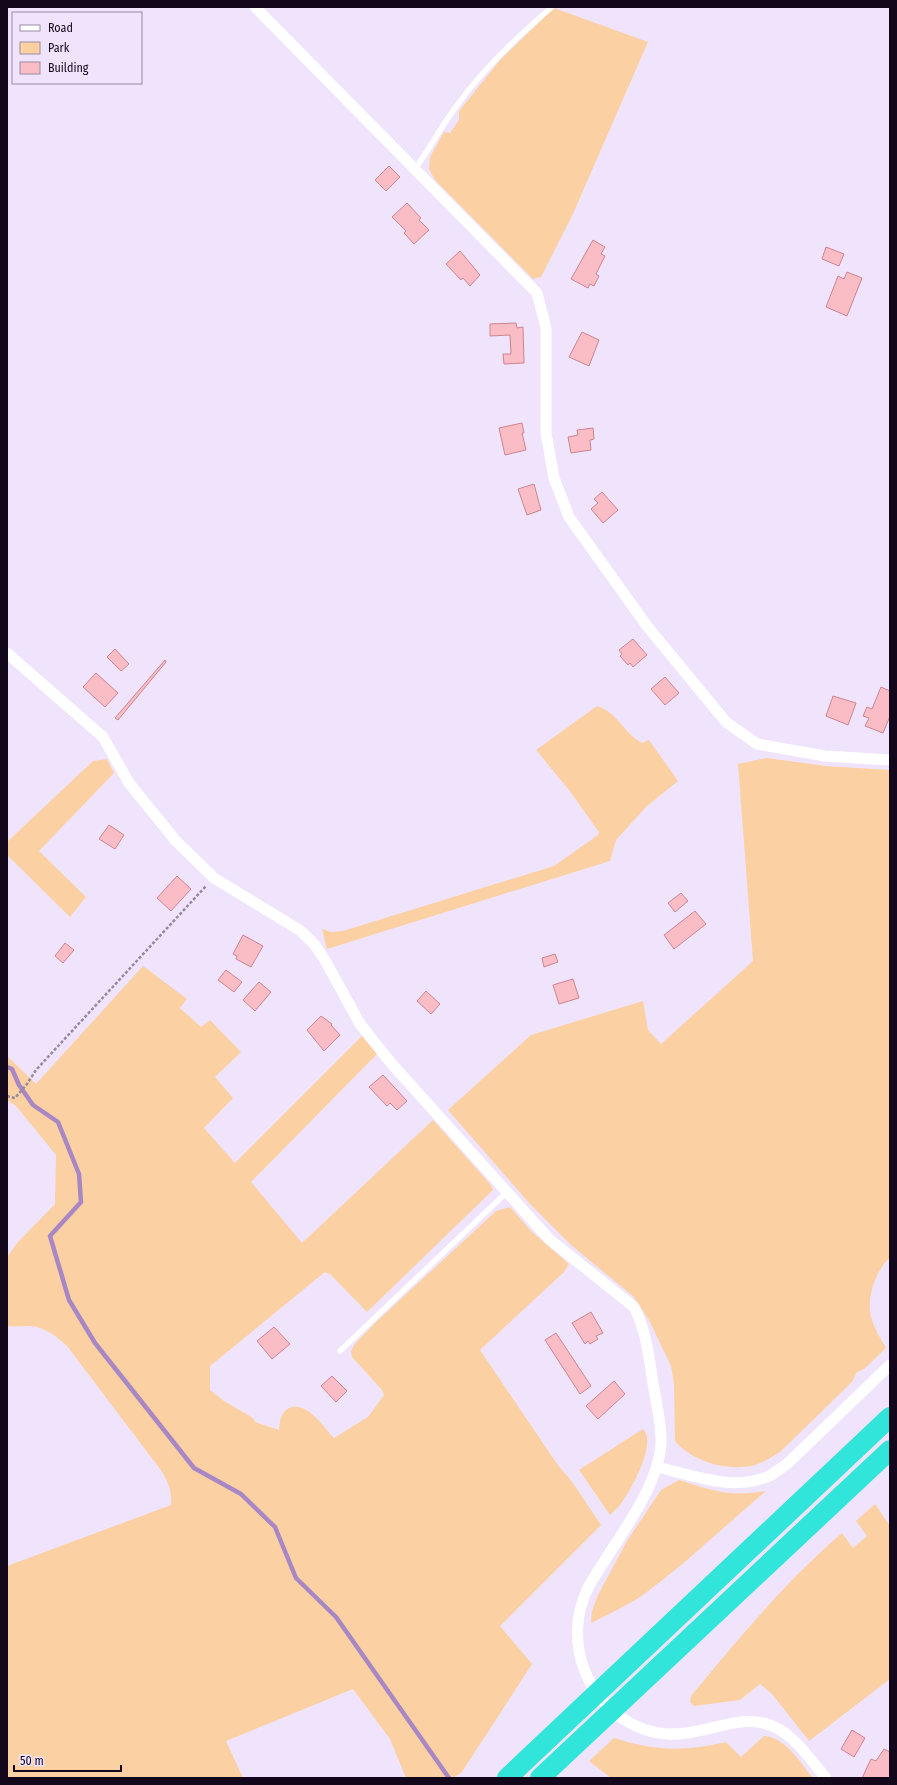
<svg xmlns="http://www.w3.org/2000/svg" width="897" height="1785" font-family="'Fira Sans Condensed',sans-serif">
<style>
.green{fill:#fbd0a3}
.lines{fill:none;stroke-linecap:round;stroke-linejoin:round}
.stream{stroke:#a887c5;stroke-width:4.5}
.building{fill:#fabdc6;stroke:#cc8490}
.path{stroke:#9589a0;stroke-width:2.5;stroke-dasharray:3 2;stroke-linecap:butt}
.lane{stroke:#fff;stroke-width:5.5}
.street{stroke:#fff;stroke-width:11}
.highway{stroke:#31e5da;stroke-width:20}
</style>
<rect width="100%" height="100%" fill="#f0e4fd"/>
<path class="green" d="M554,8L648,42L572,216L541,277L533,279L435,180L429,169L430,157L444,132L450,133L459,120V111L501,59Z
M597,706C619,713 623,733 642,743L649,740L678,781L647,806L616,840L610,861L327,949L322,929L331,932L343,931L554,866L598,835L599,832L569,790L536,750Z
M767,758L826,766L890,770V1258C875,1270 865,1302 872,1320C875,1330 881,1339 886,1348L864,1369L857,1372L852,1382L780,1452C772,1457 764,1462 755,1465C730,1472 692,1462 675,1441L674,1384L671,1366L649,1320L633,1296L572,1246L530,1204L448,1110L531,1035L643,1001L648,1030L661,1044L753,961L738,764Z
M107,759L114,773L39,851L86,897L70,917L7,855V842L93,761Z
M143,966L187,999L180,1008L201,1027L210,1020L241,1052L215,1077L233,1098L204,1128L235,1163L362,1036L377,1054L251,1182L302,1243L433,1120L490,1184L493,1190L367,1312L331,1275L325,1272L210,1366V1390L224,1401L253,1418L255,1422L279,1430C280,1421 281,1410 292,1407C310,1404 323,1427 334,1438L368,1417L384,1395L382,1390L352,1357L351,1351L354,1345L376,1322L496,1211L510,1207L531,1231L569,1264L564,1272L480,1350L557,1464L573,1483L601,1525L500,1626L532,1664L462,1772L453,1778H406L390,1739L353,1689L226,1741L243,1778H7V1566L171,1505C172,1490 168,1481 160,1469L67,1346C56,1336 45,1327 30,1326C22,1326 15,1327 7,1326V1257L18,1242L55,1204L56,1155L16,1106L7,1100V1056L36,1084Z
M643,1429C657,1442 633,1486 624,1499C621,1505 615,1510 610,1515L579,1470Z
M679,1480C713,1491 730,1497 766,1491C723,1527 683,1567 637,1599C622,1608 606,1615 591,1623L592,1611L598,1595L627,1541L661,1490Z
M875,1504L890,1526V1679L809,1741L772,1694L760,1684L740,1700L694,1706L690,1702L691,1696C738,1639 786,1581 842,1533L853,1548L867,1536L856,1521Z
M764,1736C786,1737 800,1763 813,1778H611L589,1761L614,1738C656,1751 682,1752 726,1742L741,1757Z"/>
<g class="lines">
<path class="stream" d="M7,1067L12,1069L19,1085L33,1105L58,1122L79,1174L81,1202L50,1236L69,1300L95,1343L194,1468L241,1494L275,1527L296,1578L336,1617L449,1778"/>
</g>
<path class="building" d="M389,166L400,177L386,191L375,180Z
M407,203L421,218L419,220L429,230L414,244L404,233L406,231L392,217Z
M593,240L605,247L601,254L605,256L596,274L599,276L594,286L590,284L588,288L571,279Z
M826,247L844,254L839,266L822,259Z
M460,251L480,275L470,286L463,278L461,280L446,264Z
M847,272L862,278L847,316L826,307L838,276L844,279Z
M516,323L517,328L523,327L524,363L504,364L503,354H511L510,335L490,336V324Z
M582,332L599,340L589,366L569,357Z
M522,423L524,433H522L526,450L505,455L499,428Z
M593,428L594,439L590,440L591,450L571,453L568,437L578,435L577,430Z
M534,484L541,510L527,515L518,489Z
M602,492L618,510L603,523L591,509L598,503L594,499Z
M633,639L647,655L633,667L630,663L628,665L620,656L622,654L619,650Z
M115,649L129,664L121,671L107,657Z
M165,660L166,662L118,720L115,718Z
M96,673L118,693L105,707L83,687Z
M665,677L679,693L665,705L651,689Z
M881,687L890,691V716L883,733L865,726L869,718L863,716L867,707L872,709Z
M833,696L856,703L848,725L826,716Z
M109,825L124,835L115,849L99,839Z
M177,876L191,889L171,911L157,898Z
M681,893L688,901L675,912L668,903Z
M695,911L706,924L674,949L664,935Z
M243,935L263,946L251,967L236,959L237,956L233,954Z
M65,943L74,950L63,963L55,956Z
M555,954L558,962L544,967L542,958Z
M226,970L242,982L234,992L218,980Z
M573,979L579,998L559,1004L553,985Z
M259,982L271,992L255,1011L243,1000Z
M426,991L440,1004L431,1014L417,1001Z
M321,1016L332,1024L331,1025L340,1035L324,1051L307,1030Z
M383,1075L407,1101L397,1110L390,1103L387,1106L369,1087Z
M591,1312L603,1333L596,1336L598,1339L590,1344L588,1341L585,1344L572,1323Z
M274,1327L290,1344L272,1359L257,1341Z
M556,1333L591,1386L580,1394L545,1340Z
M332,1376L347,1391L336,1402L321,1386Z
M614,1381L625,1394L598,1419L586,1406Z
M852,1730L865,1738L854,1757L841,1749Z
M884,1749L890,1752V1778H862L871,1759L876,1761Z"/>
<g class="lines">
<path class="path" d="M7,1096L15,1098L27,1084L36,1070L206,886"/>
<path class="lane" d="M415,169C430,148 442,125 458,104C484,68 518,36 552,7
M340,1351L507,1192"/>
<path class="street" d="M255,7L537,293L546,328V433L554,478L569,517L647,626L726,722L757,744L825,756L890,760
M7,653L103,737L129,783L176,841L214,878L301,931L315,945L326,962L360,1024L391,1063L549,1239L634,1307C646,1330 649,1357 653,1383C656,1403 662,1423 661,1444C658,1491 612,1545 589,1586C556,1648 597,1729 668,1734C700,1736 735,1716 763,1723C791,1729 808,1757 826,1778
M657,1467C692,1475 734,1492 769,1476C775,1473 781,1468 787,1464L890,1365"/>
<path class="highway" d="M507,1778L890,1417
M540,1778L890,1450"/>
</g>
<rect width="897" height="1785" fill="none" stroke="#13071c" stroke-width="16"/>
<rect x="12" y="12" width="130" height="72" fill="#f0e4fd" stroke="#988ca3"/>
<rect x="20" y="25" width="20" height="6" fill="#ffffff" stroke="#988ca3"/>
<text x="48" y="32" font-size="12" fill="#13071c">Road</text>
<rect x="20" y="42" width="20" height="12" fill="#fbd0a3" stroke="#988ca3"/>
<text x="48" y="52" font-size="12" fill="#13071c">Park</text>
<rect x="20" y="62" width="20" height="12" fill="#fabdc6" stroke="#988ca3"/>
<text x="48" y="72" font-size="12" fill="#13071c">Building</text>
<path d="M14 1765v6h107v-6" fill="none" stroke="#13071c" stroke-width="2"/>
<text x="20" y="1765" font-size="12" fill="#13071c" stroke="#f0e4fd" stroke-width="3" paint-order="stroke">50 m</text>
</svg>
